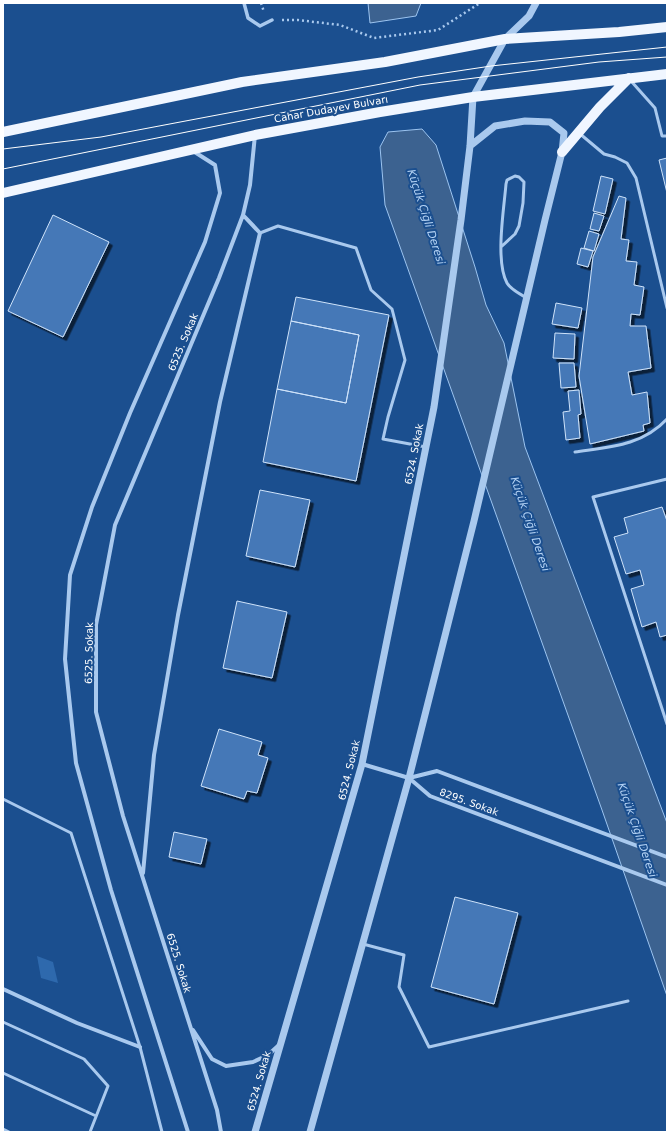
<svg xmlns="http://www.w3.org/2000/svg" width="670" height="1135" font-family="'DejaVu Sans',sans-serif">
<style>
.green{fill:#2e69ad}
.water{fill:#3c6290;stroke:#9cc4f0}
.building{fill:#4478b7;stroke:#cfe3fa;filter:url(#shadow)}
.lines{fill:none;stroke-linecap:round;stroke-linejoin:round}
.path{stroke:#a9c9ee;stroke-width:2.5;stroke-dasharray:2 3;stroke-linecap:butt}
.service{stroke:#a9c9ee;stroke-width:3}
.pedestrian{stroke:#a9c9ee;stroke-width:3.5}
.minor{stroke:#a9c9ee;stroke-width:4}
.tertiary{stroke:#a9c9ee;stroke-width:7}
.primary{stroke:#f0f6ff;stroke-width:10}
.tram{stroke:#fff;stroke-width:1}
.labels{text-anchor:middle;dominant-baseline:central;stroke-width:4;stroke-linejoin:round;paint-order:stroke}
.street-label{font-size:10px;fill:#fff;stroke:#1b4f8f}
.water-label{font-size:11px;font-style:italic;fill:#b5d3f5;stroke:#1b4f8f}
</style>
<defs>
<filter id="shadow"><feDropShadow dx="3.5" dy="3.5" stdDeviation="0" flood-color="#0009"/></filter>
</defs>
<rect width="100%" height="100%" fill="#1b4f8f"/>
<path class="green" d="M37,956L53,962L58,983L41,978Z"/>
<path class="water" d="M368,3H421L416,16L370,23Z
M422,129L436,145L475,267L486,305L504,343L525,447L667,823V996L602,810L385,205L380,147L388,132Z"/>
<path class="building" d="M667,158V193L659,160Z
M601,176L613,179L605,214L593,211Z
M619,196L626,198L621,239L629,240L626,261L637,262L634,285L644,287L640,315L631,314L630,326H646L651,368L628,372L632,395L647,392L650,423L643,425L644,431L590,444L579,376L593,257Z
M594,213L604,216L599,231L590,229Z
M53,215L109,242L63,337L8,311Z
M589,231L599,234L594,251L584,248Z
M581,248L593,251L588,267L577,264Z
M296,297L389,315L356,481L263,462L277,389L346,403L359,335L291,321Z
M556,303L582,308L578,328L552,324Z
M291,321L359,335L346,403L277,389Z
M555,333L575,334L574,359L553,358Z
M559,363H574L576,387L561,388Z
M579,390L581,414L578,415L580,438L566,440L563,412L570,411L568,391Z
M260,490L310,500L295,567L246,556Z
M662,507L667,521V635L660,637L656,622L642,627L631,589L644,585L640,570L626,574L614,537L628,533L624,518Z
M237,601L287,612L272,678L223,668Z
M219,729L262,742L258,755L268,758L257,793L247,791L244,799L201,786Z
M174,832L207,839L201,864L169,857Z
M455,897L518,913L494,1004L431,987Z"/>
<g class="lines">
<path class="path" d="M261,3L264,12
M282,20H298L340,25L374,38L438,30L480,3"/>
<path class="service" d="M631,81L655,108L662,136H667
M579,133L604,154L615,157L627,163L636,178L667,308
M260,233L278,226L356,248L371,290L392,309L405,360L388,417L383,439L426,447
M501,247L515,234L519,226L523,203L524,182L519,177L515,176L507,180L506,184C504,209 495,261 507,283C511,290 520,294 527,298
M575,452C609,447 642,446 667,419
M667,479L593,497L667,724
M3,799L71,833L140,1047L162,1132
M363,944L404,955L399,987L429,1047L628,1001
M3,1022L84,1059L108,1086L90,1132
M3,1073L96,1116
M3,1129L9,1132"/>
<path class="pedestrian" d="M244,3L248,18L260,26L272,20"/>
<path class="minor" d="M362,764L409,778L430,796L667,885
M409,778L437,771L667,857
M143,873L154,755L178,615L220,402L260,233L243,215
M3,989L77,1023L140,1047
M193,1030L212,1059L226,1066L253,1062L268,1055L279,1045
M188,1132L111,890L76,763L65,659L70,575L92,507L130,413L205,242L220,193L215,165L193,151
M221,1132L217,1110L123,816L96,712V625L115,525L219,278L243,215L250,185L255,135"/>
<path class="tertiary" d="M255,1132L362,764L434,407L461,220L470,146L473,97L505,39L529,16L536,3
M310,1132L409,778L474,521L545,220L562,152L564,133L550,122L525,121L495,126L470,146"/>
<path class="primary" d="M3,132L242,82L385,62L505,39L619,32L667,27
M562,152L600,107L629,78
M3,193L255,135L380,112L473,97L667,74"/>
<path class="tram" d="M3,149L101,137L418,77L491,66L667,47
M3,169L420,85L599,62L667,57"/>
</g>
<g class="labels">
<g class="street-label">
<text transform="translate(331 109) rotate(-10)">Cahar Dudayev Bulvarı</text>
<text transform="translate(183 342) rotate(-67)">6525. Sokak</text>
<text transform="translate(414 454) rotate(-79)">6524. Sokak</text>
<text transform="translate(89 653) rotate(-89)">6525. Sokak</text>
<text transform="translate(349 770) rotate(-76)">6524. Sokak</text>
<text transform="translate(469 802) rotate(20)">8295. Sokak</text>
<text transform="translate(179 963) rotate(73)">6525. Sokak</text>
<text transform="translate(259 1081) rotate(-74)">6524. Sokak</text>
</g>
<g class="water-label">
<text transform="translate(426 217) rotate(72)">Küçük Çiğli Deresi</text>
<text transform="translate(530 524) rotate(71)">Küçük Çiğli Deresi</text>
<text transform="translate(637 830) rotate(71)">Küçük Çiğli Deresi</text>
</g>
</g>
<rect width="670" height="1135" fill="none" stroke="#ffffff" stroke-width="8"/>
</svg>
